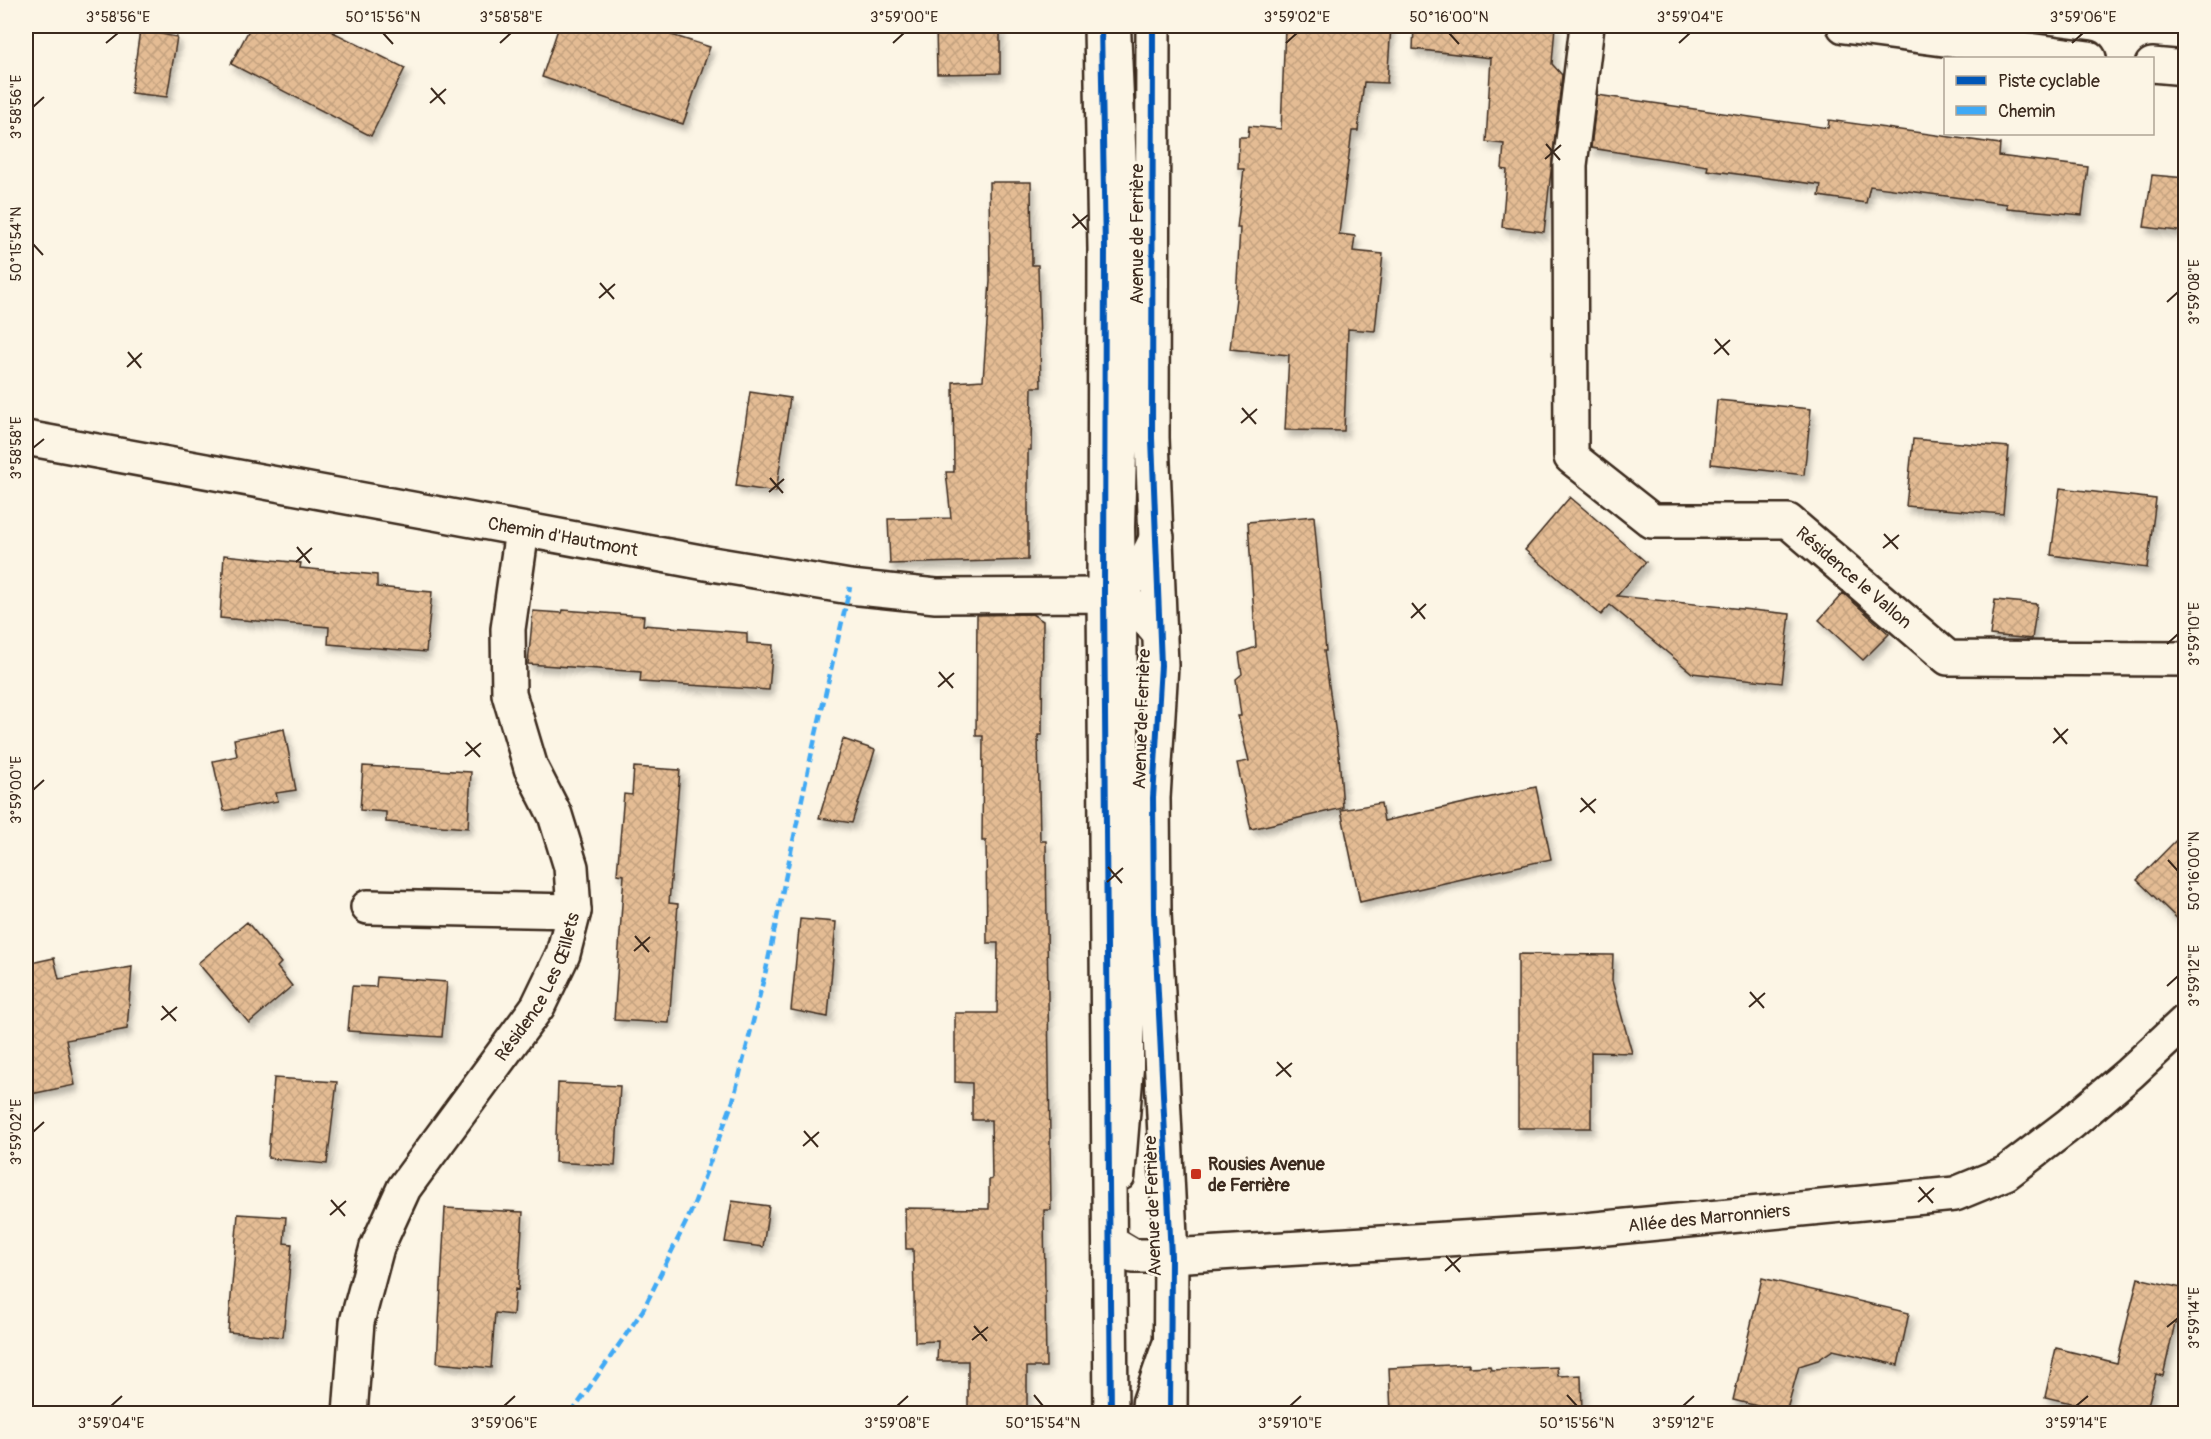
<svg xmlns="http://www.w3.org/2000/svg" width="2211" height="1439" font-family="Pangolin,sans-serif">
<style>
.building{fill:url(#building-cross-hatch);stroke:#3b2a1e;stroke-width:1.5;filter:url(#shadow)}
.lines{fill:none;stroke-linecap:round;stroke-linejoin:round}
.service-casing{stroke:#3b2a1e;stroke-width:27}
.minor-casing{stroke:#3b2a1e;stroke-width:38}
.primary-casing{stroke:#3b2a1e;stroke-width:38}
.service{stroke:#fcf5e5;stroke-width:22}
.minor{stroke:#fcf5e5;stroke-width:33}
.primary{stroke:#fcf5e5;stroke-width:33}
.quiet{stroke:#3fa9f5;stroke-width:4.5;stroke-dasharray:9 4.5;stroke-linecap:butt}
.cycleway-casing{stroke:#fcf5e5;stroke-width:10}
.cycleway{stroke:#0057b8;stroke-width:6}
.ticks{fill:none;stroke:#3b2a1e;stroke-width:2}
.poi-dot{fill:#c8321e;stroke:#fcf5e5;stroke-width:2}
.labels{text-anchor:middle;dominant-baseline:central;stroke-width:5;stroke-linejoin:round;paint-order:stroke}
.street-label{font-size:18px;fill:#3b2a1e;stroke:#fcf5e5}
.poi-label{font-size:18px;font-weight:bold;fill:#3b2a1e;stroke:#fcf5e5;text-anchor:start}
.neatline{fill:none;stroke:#3b2a1e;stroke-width:2}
.ticks-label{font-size:15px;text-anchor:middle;fill:#3b2a1e}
</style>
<defs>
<pattern id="building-cross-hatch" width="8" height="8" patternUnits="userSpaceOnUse" patternTransform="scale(1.5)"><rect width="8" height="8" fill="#e4bc94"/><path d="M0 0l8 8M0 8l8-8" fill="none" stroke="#c4a27f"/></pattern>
<filter id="shadow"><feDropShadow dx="3.5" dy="6" stdDeviation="3" flood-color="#0004"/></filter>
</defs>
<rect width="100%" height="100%" fill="#fcf5e5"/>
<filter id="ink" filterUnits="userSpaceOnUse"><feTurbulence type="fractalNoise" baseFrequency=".0167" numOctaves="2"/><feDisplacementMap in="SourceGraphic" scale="12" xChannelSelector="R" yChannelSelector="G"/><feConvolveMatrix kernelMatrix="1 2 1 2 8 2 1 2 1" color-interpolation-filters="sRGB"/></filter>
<g filter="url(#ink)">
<path class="building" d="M251,26H321L405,68L371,136L231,64Z
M559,26H643L710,47L683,124L542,77Z
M936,26H1000V73L937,74Z
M1285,26H1391L1387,83L1364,82L1358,131H1352L1339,234L1355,236L1353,251L1383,254L1375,331L1348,329L1344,431L1285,430L1289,355L1230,349L1236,298L1240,228H1237L1244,169H1238L1239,137H1248L1249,126L1281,129Z
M1414,26H1555L1552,64L1562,75L1544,232L1502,227L1507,170L1502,169L1504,144L1486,142L1491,58L1413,49Z
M140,30L177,37L167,97L131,93Z
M1597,95L1828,128L1829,120L2000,144L1999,156L2088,167L2082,215L2007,208V204L1870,186L1866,203L1819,196L1821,185L1707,170L1708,166L1591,148Z
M2152,175L2186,178V232L2144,227Z
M989,182H1031L1032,265H1038L1041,387H1032L1031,450H1028V560L890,564L888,519L951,518L946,472H954L953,382L983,380L990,281Z
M750,392L790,398L776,492L736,486Z
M1717,400L1811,409L1804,475L1711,464Z
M1913,439L2009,447L2003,514L1906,506Z
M2060,488L2156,499L2147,568L2051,555Z
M1570,497L1646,562L1617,596L1790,614L1782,683L1692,673L1610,605L1601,615L1525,550Z
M1314,516L1326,651H1324L1339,755L1343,808L1251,829L1237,763L1249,761L1238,716H1241L1236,679L1242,674L1239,653L1256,647L1248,522Z
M224,555L301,563L300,568L377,575V587L432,592L426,652L328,644L329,627L220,618Z
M1843,593L1889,634L1863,660L1819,620Z
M1995,600L2037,604L2032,639L1990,635Z
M563,610L644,616L643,625L747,633V643L773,645L769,690L640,682L641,672L528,664L533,611L562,613Z
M1032,614L1043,621L1042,735H1038L1040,841H1046L1047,927L1051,1210H1044L1046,1367H1027V1413H968V1361H937L938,1341L915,1342L913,1249H906L905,1208L989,1209V1180L992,1179L991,1120H972V1083L955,1082V1013H997L998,943H987L986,841H982L983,736H976L977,615Z
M284,729L296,790L276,793L278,801L224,811L213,761L237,756L234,739Z
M843,739L875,750L852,823L819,818Z
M363,766L471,772L468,828L386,822V812L360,810Z
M634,767L680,770L669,903L678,904L669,1023L614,1020L624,875L617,874L624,794L632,795Z
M1536,787L1551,859L1360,902L1341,810L1381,803L1384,821Z
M2186,830V927L2137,880Z
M800,919L836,922L828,1017L791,1010Z
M247,922L281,963L277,967L292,986L249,1023L198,963Z
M1518,954L1613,955L1612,981L1632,1053L1591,1052V1128H1518Z
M54,958L59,979L132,967L127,1029L66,1040L75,1085L26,1095V964Z
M377,977L447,982L442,1037L348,1031L352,986L376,987Z
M274,1078L337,1082L327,1164L268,1158Z
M558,1083L620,1086L615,1166L555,1162Z
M732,1201L769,1206L763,1247L725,1242Z
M445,1208L523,1212L518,1290L515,1289L513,1315L495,1313L491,1368L437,1363Z
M238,1214L286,1217L284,1243L292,1244L283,1337L228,1332Z
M1762,1278L1909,1313L1898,1365L1833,1350L1818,1360L1799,1366L1786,1413L1733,1400Z
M2138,1278L2186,1289V1325L2175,1323L2163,1376L2156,1374L2146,1413H2092L2088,1407L2045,1397L2056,1348L2117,1363Z
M1469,1364L1468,1367L1490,1366L1491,1370L1557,1367L1558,1376L1581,1375L1582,1413H1391L1389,1368Z"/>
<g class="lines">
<defs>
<path id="service" d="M1119,26L1125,167L1126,416L1123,527L1132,987V1068L1123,1178
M1143,1414L1144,1401L1163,1346"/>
<g id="minor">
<path id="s1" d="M1587,26L1570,165L1571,457L1652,521H1788L1948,658L2186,659"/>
<path d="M1844,26L2089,58"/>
<path d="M2152,65L2186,68"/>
<path id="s2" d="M26,438L706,563L850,587L936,596L1104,595C1135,603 1140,610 1160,634"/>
<path d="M1104,595C1137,580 1142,569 1157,537"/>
<path d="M368,907L574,911"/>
<path id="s3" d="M1111,1243L1133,1256H1171L1575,1231L1955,1194L2006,1173L2070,1124L2129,1074L2186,1021"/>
<path id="s4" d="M350,1414L357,1322L377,1247L404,1188L538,1006L563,954L574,911L571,867L555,815L531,768L509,694L508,629L522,530"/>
</g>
<path id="primary" d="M1101,26L1105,249L1104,595L1111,1414
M1153,26L1152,438L1161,665L1153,798L1154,913L1171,1256L1170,1414"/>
</defs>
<use href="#service" class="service-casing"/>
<use href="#minor" class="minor-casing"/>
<use href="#primary" class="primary-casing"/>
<use href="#service" class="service"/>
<use href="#minor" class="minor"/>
<use href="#primary" class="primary"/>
<path class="quiet" d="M571,1414L643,1310L691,1212L733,1101L766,970L811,756L850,587"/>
<defs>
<path id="cycleway" d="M1101,26L1105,249L1104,595L1111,1414
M1153,26L1152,438L1161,665L1153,798L1154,913L1171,1256L1170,1414"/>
</defs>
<use href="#cycleway" class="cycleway-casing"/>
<use href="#cycleway" class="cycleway"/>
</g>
</g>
<path class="ticks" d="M383,33L393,44M1449,33L1459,44M106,43L118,33M500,43L511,33M893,43L904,33M1286,43L1297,33M1679,43L1690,33M2072,43L2083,33M431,88L445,104M430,103L446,89M33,107L44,97M1546,144L1560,160M1545,159L1561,145M1073,214L1087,230M1072,228L1088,215M33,244L43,255M600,283L614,299M599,298L615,284M2167,302L2178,292M1715,339L1729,355M128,352L141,368M1714,354L1730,340M127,367L142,353M1242,408L1256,424M1241,423L1257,409M33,448L44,439M770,478L783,493M769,492L784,479M1884,534L1898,549M297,547L310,563M1883,548L1899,535M296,562L312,548M1412,603L1425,619M1411,618L1426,604M2167,644L2178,634M939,672L953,688M938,687L954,673M2054,728L2067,744M466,742L480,757M2053,743L2068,729M465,756L481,743M33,790L44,780M1581,798L1595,813M1580,812L1596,799M2168,860L2178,871M1108,867L1122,883M1107,882L1123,868M635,936L649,952M634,951L650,937M2167,986L2178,976M1750,992L1764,1008M162,1006L176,1021M1749,1007L1765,993M161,1020L177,1007M1277,1062L1291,1077M1276,1076L1292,1063M804,1131L818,1147M33,1132L44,1122M803,1146L819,1132M1919,1187L1933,1203M331,1200L345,1216M1918,1202L1934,1188M330,1215L346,1201M1446,1256L1460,1272M1445,1271L1461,1257M974,1326L987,1341M2167,1327L2178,1318M972,1340L988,1327M1034,1395L1043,1406M1567,1395L1577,1406M111,1406L122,1396M504,1406L515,1396M897,1406L908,1396M1290,1406L1301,1396M1683,1406L1694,1396M2076,1406L2088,1396"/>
<rect class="poi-dot" x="1190" y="1168" width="12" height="12" rx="3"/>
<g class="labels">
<g class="street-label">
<text transform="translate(1137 234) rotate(-90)">Avenue de Ferrière</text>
<text stroke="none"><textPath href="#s2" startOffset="546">Chemin d'Hautmont</textPath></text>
<text stroke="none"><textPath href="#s1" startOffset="758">Résidence le Vallon</textPath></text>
<text transform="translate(1142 719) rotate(-88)">Avenue de Ferrière</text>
<text stroke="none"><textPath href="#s4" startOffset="478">Résidence Les Œillets</textPath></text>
<text transform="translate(1153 1206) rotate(-92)">Avenue de Ferrière</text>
<text stroke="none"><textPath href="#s3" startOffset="603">Allée des Marronniers</textPath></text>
</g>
<g class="poi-label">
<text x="1208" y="1164">Rousies Avenue<tspan x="1208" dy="21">de Ferrière</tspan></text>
</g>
</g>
<rect width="2211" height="1439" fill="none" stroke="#fcf5e5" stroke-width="66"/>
<rect x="1944" y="57" width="210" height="78" fill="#fcf5e5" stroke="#afa495" stroke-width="1.5"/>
<rect x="1956" y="76" width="30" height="9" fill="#0057b8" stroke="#afa495" stroke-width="1.5"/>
<text x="1998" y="87" font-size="18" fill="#3b2a1e">Piste cyclable</text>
<rect x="1956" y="106" width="30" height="9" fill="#3fa9f5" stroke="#afa495" stroke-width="1.5"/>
<text x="1998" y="117" font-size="18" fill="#3b2a1e">Chemin</text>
<rect x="33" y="33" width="2145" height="1373" class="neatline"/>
<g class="ticks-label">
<text x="118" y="22">3°58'56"E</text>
<text x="383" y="22">50°15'56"N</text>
<text x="511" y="22">3°58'58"E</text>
<text x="904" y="22">3°59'00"E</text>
<text x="1297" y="22">3°59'02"E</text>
<text x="1449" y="22">50°16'00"N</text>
<text x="1690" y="22">3°59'04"E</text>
<text x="2083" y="22">3°59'06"E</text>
<text transform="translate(16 107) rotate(-90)" y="5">3°58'56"E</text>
<text transform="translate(16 244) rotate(-90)" y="5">50°15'54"N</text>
<text transform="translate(2194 292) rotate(-90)" y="5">3°59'08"E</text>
<text transform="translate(16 448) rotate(-90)" y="5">3°58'58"E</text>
<text transform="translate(2194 634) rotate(-90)" y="5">3°59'10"E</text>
<text transform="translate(16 790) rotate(-90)" y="5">3°59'00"E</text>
<text transform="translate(2194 871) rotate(-90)" y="5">50°16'00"N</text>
<text transform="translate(2194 976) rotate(-90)" y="5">3°59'12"E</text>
<text transform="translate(16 1132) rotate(-90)" y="5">3°59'02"E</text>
<text transform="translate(2194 1318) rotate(-90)" y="5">3°59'14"E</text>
<text x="111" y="1428">3°59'04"E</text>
<text x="504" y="1428">3°59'06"E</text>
<text x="897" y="1428">3°59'08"E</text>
<text x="1043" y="1428">50°15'54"N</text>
<text x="1290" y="1428">3°59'10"E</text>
<text x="1577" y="1428">50°15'56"N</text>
<text x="1683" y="1428">3°59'12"E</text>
<text x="2076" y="1428">3°59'14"E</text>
</g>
</svg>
